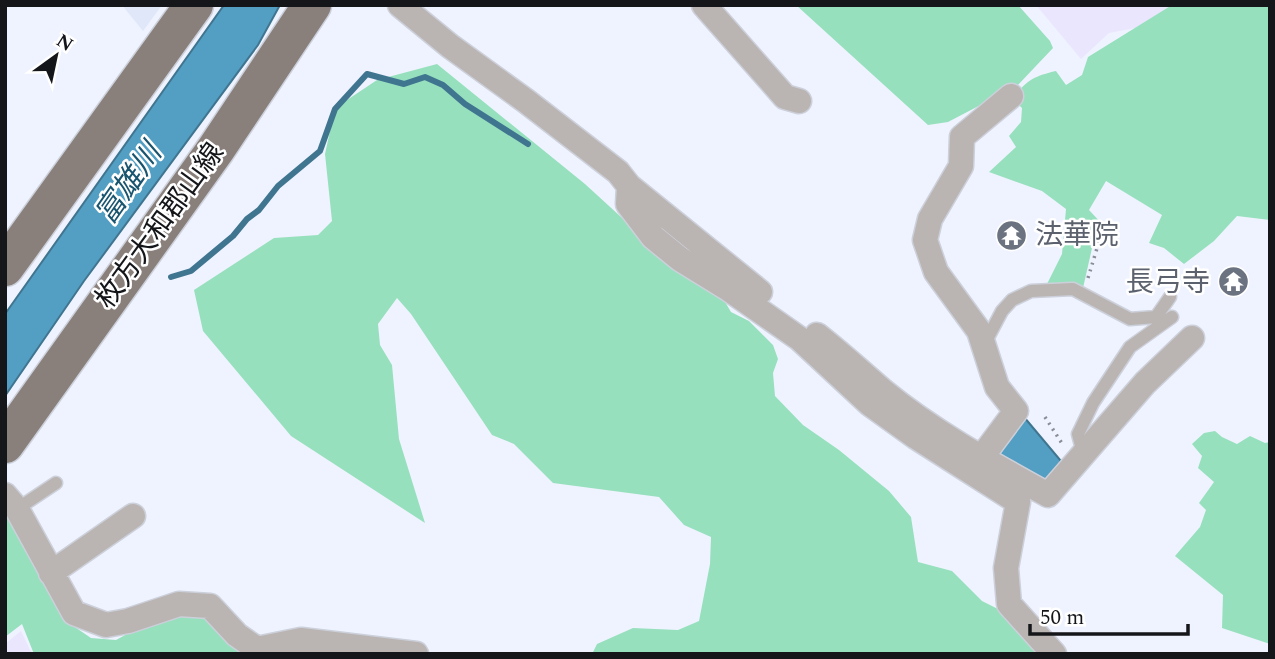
<svg xmlns="http://www.w3.org/2000/svg" width="1275" height="659" font-family="Spectral,'Noto Sans JP',serif">
<style>
.built{fill:#dfe7f8}
.education{fill:#e9e6fd}
.green{fill:#97e0bd}
.water{fill:#539ec3;stroke:#407590;stroke-width:2}
.lines{fill:none;stroke-linecap:round;stroke-linejoin:round}
.stream{stroke:#407590;stroke-width:6}
.service-casing{stroke:#ccd0da;stroke-width:15}
.minor-casing{stroke:#ccd0da;stroke-width:27}
.primary-casing{stroke:#ccd0da;stroke-width:41}
.path{stroke:#8a8d96;stroke-width:3.5;stroke-dasharray:2 5;stroke-linecap:butt}
.service{stroke:#bab4b2;stroke-width:12}
.minor{stroke:#bab4b2;stroke-width:24}
.primary{stroke:#897f7b;stroke-width:38}
.labels{text-anchor:middle;dominant-baseline:central;stroke-width:5;stroke-linejoin:round;paint-order:stroke}
.street-label{font-size:28px;fill:#14161a;stroke:#fff}
.worship-label{font-size:28px;fill:#5b616d;stroke:#fff;text-anchor:start}
.water-label{font-size:30px;font-style:italic;fill:#19556f;stroke:#fff}
</style>
<rect width="100%" height="100%" fill="#eff3ff"/>
<path class="built" d="M122,5H162L143,31Z"/>
<path class="education" d="M1036,5H1208L1193,17L1109,33L1081,59Z
M21,631L32,654H5V644Z"/>
<path class="green" d="M796,5H1018L1050,41L1053,48L1017,86L948,122L928,125Z
M1172,5H1270V220L1237,216L1214,241L1184,264L1164,248L1149,243L1162,215L1106,181L1089,210L1104,226L1095,235L1083,288L1067,283L1047,284L1062,254L1066,209L1042,191L989,172L1016,147L1009,136L1021,122L1022,108L1013,99C1025,81 1034,76 1056,71L1066,85L1082,75L1088,57Z
M437,64L585,184L656,249L721,295L731,312L749,321L773,345L778,359L773,373L775,396L803,425L839,450L889,491L911,517L918,562L952,571L982,601L1004,612L1047,654H592L597,644L633,628L678,630L699,621L710,564L711,537L684,525L659,497L553,483L514,444L492,435L411,314L397,298L378,324L380,345L392,365L399,439L425,523L291,436L203,331L194,290L274,238L318,235L332,221L325,154L335,108L377,80Z
M1215,431L1222,437L1237,444L1250,436L1265,443L1270,442V644L1222,628L1223,595L1175,556L1200,527L1206,510L1199,503L1214,482L1198,468L1202,456L1192,444L1204,433Z
M5,514L19,530L63,619L91,638L116,640L160,616L198,611L243,654H34L22,624L5,637Z"/>
<path class="water" d="M224,5H280L258,45L84,281L5,396V314Z
M1024,417L1061,461L1043,483L996,453Z"/>
<g class="lines">
<path class="stream" d="M171,277L191,271L233,236L247,219L259,210L278,186L320,151L335,109L367,74L404,84L425,77L443,85L465,104L528,144"/>
<defs>
<path id="service" d="M984,345L1002,311L1012,300L1031,291L1073,289L1130,319L1156,317L1170,297
M1083,453L1078,434L1093,403L1130,347L1172,317
M17,509L56,483"/>
<path id="minor" d="M400,5L450,46L526,101L618,172L629,186L628,204L653,237L680,259L727,288L800,339L870,404L916,437L1018,502L1006,568L1009,604L1054,654
M704,5L785,97L799,101
M629,186L760,292
M817,335C840,353 861,372 883,391C933,432 992,464 1048,495L1145,383L1192,338
M981,458L1016,411L997,387L979,331L936,272L925,240L930,219L961,166L962,137L1011,96
M5,495L17,509L74,613L106,625L128,621L179,604L210,606L237,635L257,649L301,640L416,654
M51,573L133,516"/>
<path id="primary" d="M5,267L194,5
M5,444L216,149L312,5"/>
</defs>
<use href="#service" class="service-casing"/>
<use href="#minor" class="minor-casing"/>
<use href="#primary" class="primary-casing"/>
<path class="path" d="M1088,278L1101,235L1110,228
M1045,417L1063,445"/>
<use href="#service" class="service"/>
<use href="#minor" class="minor"/>
<use href="#primary" class="primary"/>
</g>
<defs>
<symbol id="temple-disc" viewBox="-11 -11 22 22"><circle r="9.5" fill="#6b7280" stroke="#fff"/><path d="M0-6L5-2H3V0L6.5 2.5H4V6H1.5V3h-3V6H-4V2.5H-6.5L-3 0V-2H-5Z" fill="#fff"/></symbol>
</defs>
<g fill-rule="evenodd">
<use href="#temple-disc" x="994" y="218" width="35" height="35"/>
<use href="#temple-disc" x="1216" y="264" width="35" height="35"/>
</g>
<g class="labels">
<g class="street-label">
<text transform="translate(160 226) rotate(-54)">枚方大和郡山線</text>
</g>
<g class="worship-label">
<text x="1035" y="235">法華院</text>
<text x="1210" y="282" text-anchor="end">長弓寺</text>
</g>
<g class="water-label">
<text transform="translate(129 184) rotate(-55)">富雄川</text>
</g>
</g>
<rect width="1275" height="659" fill="none" stroke="#14161a" stroke-width="14"/>
<g transform="translate(56 56) rotate(33)" stroke="#ffffff" stroke-width="5" paint-order="stroke">
<path d="M0-5L12 26L0 18L-12 26Z" fill="#14161a"/>
<text y="-10" font-size="19" font-weight="bold" text-anchor="middle" fill="#14161a">N</text>
</g>
<path d="M1030 624v10h158v-10" fill="none" stroke="#14161a" stroke-width="3.5"/>
<text x="1040" y="624" font-size="21" fill="#14161a" stroke="#ffffff" stroke-width="5" paint-order="stroke">50 m</text>
</svg>
